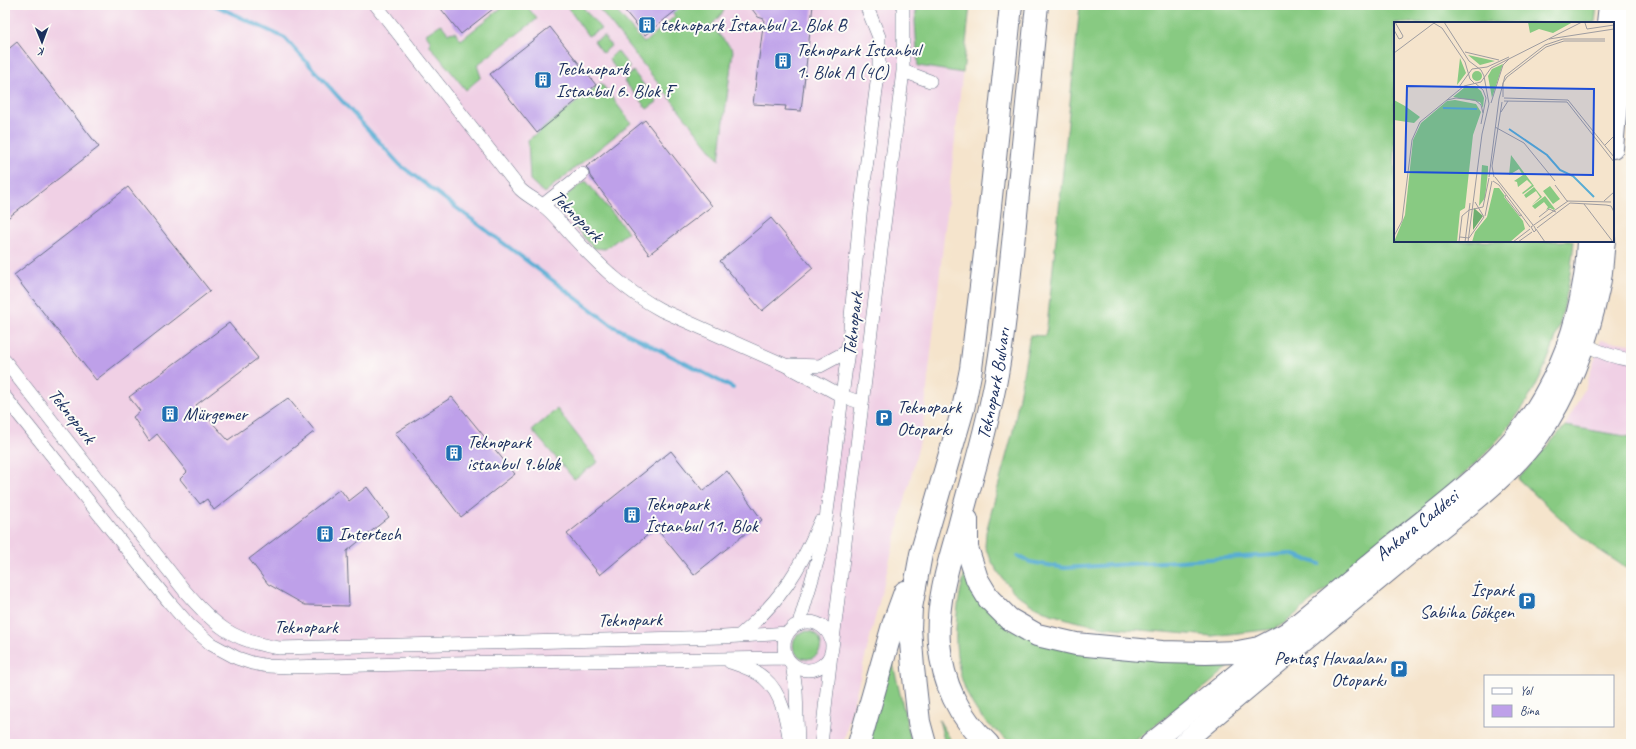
<svg xmlns="http://www.w3.org/2000/svg" width="1636" height="749" font-family="Caveat,sans-serif">
<style>
.built{fill:#f0d0e5}
.grass{fill:#88ca82;stroke:#527c70}
.lines{fill:none;stroke-linecap:round;stroke-linejoin:round}
.stream{stroke:#58add4;stroke-width:4}
.building{fill:#bea0e9}
.street-casing{stroke:#676e84;stroke-width:14}
.primary-casing{stroke:#676e84;stroke-width:22}
.highway-casing{stroke:#676e84;stroke-width:24}
.street{stroke:#fff;stroke-width:13}
.primary{stroke:#fff;stroke-width:20}
.highway{stroke:#fff;stroke-width:22}
.labels{text-anchor:middle;dominant-baseline:central;stroke-width:4;stroke-linejoin:round;paint-order:stroke}
.poi-label{font-size:19px;fill:#1b2f5e;stroke:#fdfcf7;text-anchor:start}
.street-label{font-size:19px;fill:#1b2f5e;stroke:#fdfcf7}
.inset-river{fill:none;stroke:#58add4;stroke-width:2}
.inset-road{fill:none;stroke:#9e9ca0;stroke-width:1}
.view{fill:#1d4ed8;fill-opacity:0.15;stroke:#1d4ed8;stroke-width:2}
.inset-edge{fill:none;stroke:#1b2f5e;stroke-width:2}
</style>
<rect width="100%" height="100%" fill="#fdfcf7"/>
<filter id="ink" filterUnits="userSpaceOnUse"><feTurbulence type="fractalNoise" baseFrequency=".025" numOctaves="2"/><feDisplacementMap in="SourceGraphic" scale="8" xChannelSelector="R" yChannelSelector="G"/><feConvolveMatrix kernelMatrix="1 2 1 2 8 2 1 2 1" color-interpolation-filters="sRGB"/></filter>
<filter id="wash" filterUnits="userSpaceOnUse"><feTurbulence type="fractalNoise" baseFrequency=".012" numOctaves="4" result="noise"/><feDisplacementMap in="SourceGraphic" scale="16" xChannelSelector="R" yChannelSelector="G"/><feGaussianBlur stdDeviation="0.9" result="paint"/><feColorMatrix in="noise" values="0 0 0 0 0 0 0 0 0 0 0 0 0 0 0 0 0 1.4 0 .05"/><feComposite in="paint" operator="in"/></filter>
<g filter="url(#wash)">
<rect width="100%" height="100%" fill="#f5e4cc"/>
<path class="built" d="M5,5H970L922,433L843,744H5Z
M1601,340L1631,344V437L1565,426L1586,386Z"/>
<path class="grass" d="M505,5H526L537,19L477,65L481,77L466,90L430,46V40L426,34L441,24L448,33L455,32L461,40Z
M566,5H581L601,29L588,36Z
M596,5H611L644,43L675,16L668,7L680,5L684,9L689,5H719L724,11L711,26L733,50L719,160Z
M917,5H970L963,73L918,66L915,21Z
M1080,5H1597L1595,23H1395V241H1574C1569,293 1559,343 1534,389C1502,447 1448,489 1398,530C1360,561 1322,592 1285,623L1274,629L1212,636L1104,627L1074,621L1051,614L1030,604L1014,592L1003,579L993,564L985,547L986,532L1013,431L1030,335L1046,336Z
M604,36L611,46L603,53L594,41Z
M617,51L630,67L620,75L609,59Z
M633,71L657,102L647,109L624,81Z
M601,83L631,123L544,193L530,180L528,140Z
M586,181L628,232L605,249L593,248L555,203Z
M557,409L598,462L574,479L532,430Z
M1565,426L1631,437V571L1593,546L1572,529L1518,479Z
M965,572L1009,629L1233,663L1209,684L1131,744H1013C1001,734 985,724 977,711C949,671 953,616 965,572Z
M793 645a14 14 0 1 1 28 0a14 14 0 1 1-28 0Z
M891,656L912,744H865Z
M939,720L949,737L956,744H945Z"/>
<g class="lines">
<path class="stream" d="M214,5L285,38L400,165L613,326L733,388
M1018,556L1030,562L1065,568L1291,554L1320,564"/>
</g>
<g id="blocks">
<path class="building" d="M438,5H498L461,34Z
M620,5H683L645,35Z
M749,5H813L801,111L785,110L786,106L753,104L764,19L758,17Z
M550,27L596,85L537,133L490,74Z
M17,42L99,147L5,220V52Z
M645,120L712,206L649,254L590,176L588,169L586,167Z
M128,187L210,291L96,380L14,275Z
M771,218L813,268L762,311L720,261Z
M229,323L258,358L196,405L228,440L288,398L315,431L214,510L207,499L200,504L180,479L187,472L157,434L149,441L133,417L140,411L129,397Z
M452,397L515,474L461,517L395,433Z
M671,451L703,491L727,471L762,520L694,575L656,528L600,575L567,534Z
M367,487L389,517L347,551L349,606L305,605L268,584L249,559L340,489L349,501Z"/>
</g>
</g>
<g filter="url(#ink)">
<use href="#blocks" fill-opacity="0" stroke="#676e84" stroke-width="1"/>
<g class="lines">
<defs>
<path id="street" d="M376,5L520,189C527,196 535,199 542,205C554,213 564,228 574,238C600,266 627,292 661,310L785,365L842,396L862,403
M903,71L930,81
M543,205L582,174
M1585,344C1599,352 1615,358 1631,360
M5,361L184,590C214,625 232,641 279,648L723,637L788,633
M790,365L820,366L848,351
M5,397L170,603L190,626L211,644L237,658L252,663L268,666L289,667L446,663L787,658
M784 646a24 24 0 1 1 48 0a24 24 0 1 1-48 0Z
M799,624L821,548L825,527L848,351L860,215L879,67V37L866,5
M739,636C780,601 799,572 820,522
M832,648L903,71V5
M730,662C742,666 755,670 764,678C783,694 787,722 790,744
M792,664L796,690L798,744
M821,744L831,654"/>
<g id="primary">
<path d="M1607,23L1609,5"/>
<path d="M1613,148L1626,5"/>
<path id="s1" d="M1150,744C1231,679 1311,613 1391,546C1441,505 1498,466 1534,411C1559,372 1576,328 1583,282C1586,269 1586,255 1587,241"/>
<path d="M1182,744C1258,679 1336,615 1413,551C1456,515 1505,482 1539,436C1571,391 1589,339 1600,285C1603,271 1603,256 1605,241"/>
</g>
<g id="highway">
<path d="M967,520V548L977,579L989,599L1009,619L1037,635L1076,644L1162,652L1206,653L1238,652L1259,648L1286,634"/>
<path d="M859,744L893,625L905,592"/>
<path d="M925,744L919,722L913,668L910,628L911,608L921,554L963,409L971,369L986,245L1011,5"/>
<path id="s2" d="M988,744C958,716 943,684 939,643C936,603 948,565 959,527C972,476 988,426 997,374C1005,328 1009,280 1014,234C1022,157 1029,81 1037,5"/>
</g>
</defs>
<use href="#street" class="street-casing"/>
<use href="#primary" class="primary-casing"/>
<use href="#highway" class="highway-casing"/>
<use href="#street" class="street"/>
<use href="#primary" class="primary"/>
<use href="#highway" class="highway"/>
</g>
</g>
<defs>
<symbol id="building-square" viewBox="-11 -11 22 22"><rect x="-9" y="-9" width="18" height="18" rx="4" fill="#1f6fb2" stroke="#fdfcf7"/><path d="M-4-6H4V6H1V3H-1V6H-4ZM-2.5-4.3h1.7v1.8h-1.7ZM.8-4.3h1.7v1.8H.8ZM-2.5-1h1.7V.8h-1.7ZM.8-1h1.7V.8H.8Z" fill="#fff"/></symbol>
<symbol id="parking-square" viewBox="-11 -11 22 22"><rect x="-9" y="-9" width="18" height="18" rx="4" fill="#1f6fb2" stroke="#fdfcf7"/><path d="M-3.5-5.5H1a3.5 3.5 0 0 1 0 7H-1V5.5H-3.5ZM-1-3.4V-.6H.8a1.4 1.4 0 0 0 0-2.8Z" fill="#fff"/></symbol>
</defs>
<g fill-rule="evenodd">
<use href="#building-square" x="637" y="15" width="20" height="20"/>
<use href="#building-square" x="773" y="51" width="20" height="20"/>
<use href="#building-square" x="533" y="70" width="20" height="20"/>
<use href="#building-square" x="160" y="404" width="20" height="20"/>
<use href="#parking-square" x="874" y="408" width="20" height="20"/>
<use href="#building-square" x="444" y="443" width="20" height="20"/>
<use href="#building-square" x="622" y="505" width="20" height="20"/>
<use href="#building-square" x="315" y="524" width="20" height="20"/>
<use href="#parking-square" x="1517" y="591" width="20" height="20"/>
<use href="#parking-square" x="1389" y="659" width="20" height="20"/>
</g>
<g class="labels">
<g class="poi-label">
<text x="660" y="25">teknopark İstanbul 2. Blok B</text>
<text x="796" y="50">Teknopark İstanbul<tspan x="796" dy="22">1. Blok A (4C)</tspan></text>
<text x="556" y="69">Technopark<tspan x="556" dy="22">Istanbul 6. Blok F</tspan></text>
<text x="897" y="407">Teknopark<tspan x="897" dy="22">Otoparkı</tspan></text>
<text x="183" y="414">Mürgemer</text>
<text x="467" y="442">Teknopark<tspan x="467" dy="22">istanbul 9.blok</tspan></text>
<text x="645" y="504">Teknopark<tspan x="645" dy="22">İstanbul 11. Blok</tspan></text>
<text x="338" y="534">Intertech</text>
<text x="1514" y="590" text-anchor="end">İspark<tspan x="1514" dy="22">Sabiha Gökçen</tspan></text>
<text x="1386" y="658" text-anchor="end">Pentaş Havaalanı<tspan x="1386" dy="22">Otoparkı</tspan></text>
</g>
<g class="street-label">
<text transform="translate(577 216) rotate(45)">Teknopark</text>
<text transform="translate(853 324) rotate(-83)">Teknopark</text>
<text stroke="none"><textPath href="#s2" startOffset="381">Teknopark Bulvarı</textPath></text>
<text transform="translate(72 416) rotate(52)">Teknopark</text>
<text stroke="none"><textPath href="#s1" startOffset="345">Ankara Caddesi</textPath></text>
<text transform="translate(630 620) rotate(-1)">Teknopark</text>
<text x="306" y="627">Teknopark</text>
</g>
</g>
<g transform="translate(1394 22)">
<rect width="220" height="220" fill="#f5e4cc"/>
<path d="M134,0H179L159,11L145,7L136,11ZM74,33L101,39L86,43ZM66,36L72,51L63,63ZM109,42L98,76L94,54L98,47ZM78 54a5 5 0 1 1 10 0a5 5 0 1 1-10 0ZM81,64L87,69L90,76L89,86L86,80L59,75L71,65ZM0,78L11,84L26,95L20,101L0,98ZM61,78L82,82L87,90L79,113L71,186L66,189L63,220H0L11,193L19,118L27,101L53,79ZM117,133L140,164L129,172L128,171L138,163L133,158L124,165L123,160L120,159L129,153L125,147L115,153ZM88,143L94,144V149L91,176L85,184ZM156,164L166,177L159,182L149,169ZM140,165L148,175L138,183L146,175L142,169L132,176L130,173ZM100,166H105L111,174L110,175L129,199L131,207L116,220H78L81,210L93,195ZM151,174L161,187L160,188L156,186L152,188L154,185L150,180L141,187L138,184Z" fill="#88ca82"/>
<path d="M80,186L89,194L79,208V198Z" fill="#6eae70"/>
<path class="inset-river" d="M49,86L83,87M115,107L153,133L166,148L179,154L200,175"/>
<path class="inset-road" d="M38,0L48,6L71,40L76,57L80,61M50,0L75,39L87,48L90,54M191,1L193,7L220,3M0,8L5,17L8,16L9,14L1,0M155,17L220,7M71,30L105,38M0,31L40,1M81,61L89,68L92,76L87,102M65,65L78,47L93,45L115,35M109,75V61L113,55L152,25L170,19H211M110,76L174,78L220,135M105,77L111,54L151,23L169,17H211M53,78L62,76L81,78L87,83L89,91M110,79L173,80L220,140M97,81L109,43L115,37M107,90L114,79M101,105L130,121L161,159M211,123L220,114M95,155L105,77M100,155L98,144L108,80M101,155L139,203M99,159L105,163L136,205M161,163L173,179L217,180M112,173L111,175L126,194L128,193M210,179L220,170M190,182L219,220M91,194L98,159M145,195L155,187L162,190M140,204L142,208L140,210L137,205L174,179M143,206L176,181L212,183L217,184L220,190M142,207L151,220M0,214L8,199L18,118L26,100L70,64L87,60L97,46L188,0M66,215L75,216L90,195L81,180M65,220L68,194L75,188L89,185L95,156M71,220L76,181M74,220L88,112L95,82L90,54M119,220L136,207M124,220L138,210"/>
<path class="view" d="M13,64L200,67L199,153L11,150Z"/>
<rect width="220" height="220" class="inset-edge"/>
</g>
<rect width="1636" height="749" fill="none" stroke="#fdfcf7" stroke-width="20"/>
<rect x="1484" y="675" width="130" height="52" fill="#fdfcf7" stroke="#a3aaba"/>
<rect x="1492" y="688" width="20" height="6" fill="#ffffff" stroke="#a3aaba"/>
<text x="1520" y="695" font-size="12" fill="#1b2f5e">Yol</text>
<rect x="1492" y="705" width="20" height="12" fill="#bea0e9" stroke="#a3aaba"/>
<text x="1520" y="715" font-size="12" fill="#1b2f5e">Bina</text>
<g transform="translate(42 42) rotate(179)" stroke="#fdfcf7" stroke-width="3" paint-order="stroke">
<path d="M0-3L7 15L0 10L-7 15Z" fill="#1b2f5e"/>
<text y="-6" font-size="11" font-weight="bold" text-anchor="middle" fill="#1b2f5e">K</text>
</g>
</svg>
